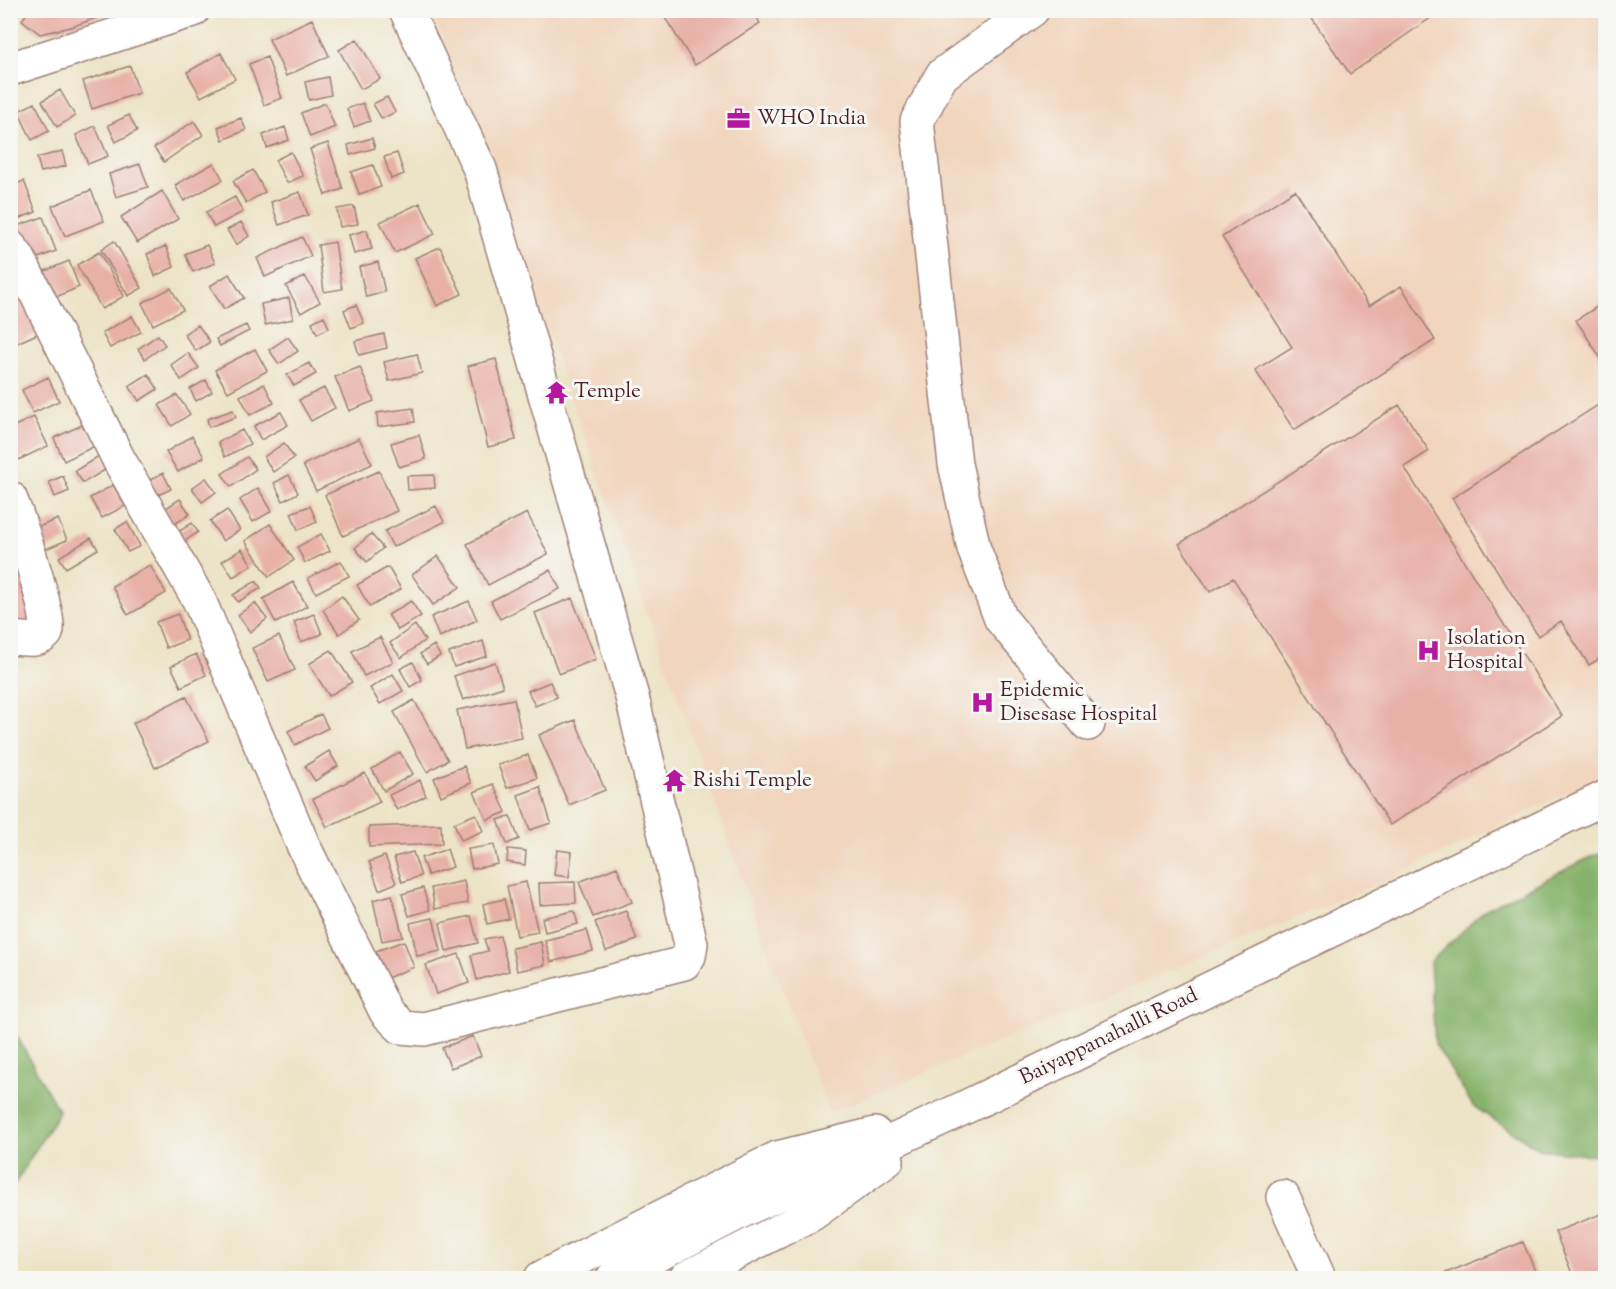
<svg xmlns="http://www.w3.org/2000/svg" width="1616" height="1289" font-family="'Sorts Mill Goudy',serif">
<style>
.built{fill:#f1d5bd}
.forest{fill:#87b26a;stroke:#68684a;stroke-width:1.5}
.building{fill:#e8b1a8}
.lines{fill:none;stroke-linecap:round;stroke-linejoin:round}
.minor-casing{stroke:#9c8178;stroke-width:36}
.minor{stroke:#fff;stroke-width:33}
.labels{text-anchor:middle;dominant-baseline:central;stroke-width:6;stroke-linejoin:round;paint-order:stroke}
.poi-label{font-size:21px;fill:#4a1f2b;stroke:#f6f6f2;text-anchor:start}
.street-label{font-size:21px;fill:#4a1f2b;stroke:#f6f6f2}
</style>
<rect width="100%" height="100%" fill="#f6f6f2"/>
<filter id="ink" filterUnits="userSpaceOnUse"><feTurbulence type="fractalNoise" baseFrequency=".0167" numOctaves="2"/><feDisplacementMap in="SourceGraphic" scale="12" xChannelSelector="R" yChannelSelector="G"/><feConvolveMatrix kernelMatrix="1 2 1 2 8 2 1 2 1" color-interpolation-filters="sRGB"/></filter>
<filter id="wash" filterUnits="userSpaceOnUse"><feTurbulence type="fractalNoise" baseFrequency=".008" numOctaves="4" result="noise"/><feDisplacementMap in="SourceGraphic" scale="24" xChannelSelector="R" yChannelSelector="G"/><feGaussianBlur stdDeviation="1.35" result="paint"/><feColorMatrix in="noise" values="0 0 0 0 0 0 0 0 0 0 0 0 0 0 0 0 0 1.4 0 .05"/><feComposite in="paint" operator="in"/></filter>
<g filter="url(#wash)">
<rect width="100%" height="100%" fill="#ede3c6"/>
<path class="built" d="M433,11H1605V774L1392,878L829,1113L768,951Z"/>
<path class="forest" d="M1605,850V1157L1539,1149L1473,1106L1435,1044L1430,962L1486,909Z
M11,1025L59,1112L11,1190H10Z"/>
<g id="blocks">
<path class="building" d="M10,10H21L13,22L10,20Z
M29,10H116V11L71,27L40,34L22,20Z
M660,10H752L760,23L695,65Z
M1306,10H1442L1350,74Z
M1597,10H1606V23Z
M312,19L329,56L286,76L269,39Z
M357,39L380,79L361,89L339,50Z
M221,53L235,79L201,97L187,72Z
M267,57L282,98L264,105L249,64Z
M130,66L139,93L92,109L83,81Z
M328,77L331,95L309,100L305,82Z
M60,90L75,116L57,127L42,101Z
M387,97L395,112L382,119L373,104Z
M35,103L49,131L32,140L18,111Z
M325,103L335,127L310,137L301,113Z
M363,103L370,121L354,127L347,109Z
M129,115L137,131L116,142L108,125Z
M241,118L246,130L223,140L218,127Z
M194,121L203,135L164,162L154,148Z
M95,126L108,156L88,164L76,135Z
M285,127L289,140L267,148L263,135Z
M372,138L375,148L350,155L348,145Z
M328,143L343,189L325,195L310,149Z
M62,151L66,166L41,172L37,158Z
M291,152L303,176L287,183L275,160Z
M397,153L404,174L391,179L384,157Z
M214,163L223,180L184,201L175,185Z
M140,164L148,187L116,197L109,174Z
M373,165L381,187L359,194L351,172Z
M253,170L265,192L246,203L233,181Z
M24,181L36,212L10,222V186Z
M91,190L104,221L65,236L52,206Z
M1295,190L1369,306L1401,286L1435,340L1294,430L1255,370L1292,347L1222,237Z
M162,191L178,219L137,243L121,217Z
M300,192L308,215L279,225L271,202Z
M235,197L243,212L214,227L206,212Z
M420,203L435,234L395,253L380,222Z
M354,206L358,224L340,227L337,209Z
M43,217L56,251L30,261L17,226Z
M241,222L249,236L236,245L227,230Z
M367,230L372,249L354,254L349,235Z
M302,237L311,256L265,277L257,258Z
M114,241L142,288L128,296L101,250Z
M335,242L342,289L324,292L318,245Z
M207,245L215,263L193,272L185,254Z
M166,246L174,267L155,276L147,254Z
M440,247L462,294L437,306L415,258Z
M99,252L124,296L102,309L77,265Z
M69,261L79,287L47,301L35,275Z
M378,262L385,292L366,297L359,267Z
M229,274L244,298L224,309L210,286Z
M305,276L320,302L301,313L286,286Z
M171,288L183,310L153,325L142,303Z
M27,289L46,330L10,346V296Z
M289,298L293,319L265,325L261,304Z
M1606,301V354L1600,357L1576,320Z
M356,305L364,323L351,328L344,310Z
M132,316L141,332L110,348L102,333Z
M324,316L329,328L317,334L312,322Z
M198,325L210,342L196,351L184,334Z
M246,325L249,331L220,346L216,339Z
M384,334L387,348L359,355L355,341Z
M158,335L165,345L145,359L138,349Z
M288,337L298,351L279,364L269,350Z
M255,349L267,371L228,392L215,370Z
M188,353L199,368L181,380L171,365Z
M417,354L422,373L389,381L384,362Z
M496,359L516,440L488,447L468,366Z
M309,363L316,374L294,386L287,375Z
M360,367L374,401L349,411L335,377Z
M148,374L158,389L139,401L129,386Z
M48,377L59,401L33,413L22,390Z
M206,380L212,392L196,401L190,389Z
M264,384L274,403L250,415L240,396Z
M324,388L335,408L311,421L299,400Z
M177,395L190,414L172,426L159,405Z
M1606,400V655L1589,665L1561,621L1538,636L1452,498Z
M1399,405L1429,451L1404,467L1562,716L1390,825L1233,578L1210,592L1179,544Z
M413,408L415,422L378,427L377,413Z
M233,410L236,417L209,427L207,419Z
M281,412L288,425L261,440L254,426Z
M34,417L48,446L10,464V428Z
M86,423L97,445L64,461L54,438Z
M242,430L250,444L225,457L218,442Z
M419,435L426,459L399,467L391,443Z
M192,436L204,457L178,472L166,452Z
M359,438L372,464L316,491L303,465Z
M284,443L294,458L273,472L264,457Z
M102,454L110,467L83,483L75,471Z
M247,457L256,469L231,487L222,474Z
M379,471L397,511L343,536L325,495Z
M163,473L171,489L154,497L146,482Z
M289,475L298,493L283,501L274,483Z
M434,475L435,488L408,490L407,476Z
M63,476L69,491L55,497L49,482Z
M206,478L216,492L202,502L192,488Z
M113,485L125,506L102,518L90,498Z
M258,488L272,511L253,522L240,500Z
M180,499L190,514L173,525L163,510Z
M310,506L317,522L298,530L291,513Z
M436,506L444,522L393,547L385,531Z
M227,510L240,530L223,541L210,521Z
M527,513L548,554L488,585L467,544Z
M58,519L67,540L39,552L31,530Z
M127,522L140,546L128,552L115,529Z
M192,523L198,532L182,543L175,534Z
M270,524L294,560L269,577L245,541Z
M321,534L330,551L305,563L297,547Z
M371,534L383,548L367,562L355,548Z
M91,538L98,549L66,568L59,557Z
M242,549L252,565L233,577L222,561Z
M438,556L460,587L433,605L412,575Z
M341,561L349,576L316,593L308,578Z
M150,565L166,593L128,615L112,586Z
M388,567L401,589L370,607L357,585Z
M15,570L43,616L18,630L10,617V573Z
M550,570L560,589L500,619L491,601Z
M256,581L261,588L238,602L233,595Z
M293,582L307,606L276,623L263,599Z
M342,596L359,620L339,634L323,610Z
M572,598L596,659L559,674L535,613Z
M411,601L421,616L398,630L388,615Z
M469,601L477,620L439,637L431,617Z
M255,603L267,619L250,632L238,615Z
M178,614L187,640L166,648L156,622Z
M314,614L322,634L301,642L294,622Z
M415,625L425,640L401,658L390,643Z
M279,636L295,670L268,682L252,648Z
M380,637L393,662L364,676L352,651Z
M483,641L487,656L454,667L449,653Z
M434,645L440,656L427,664L420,654Z
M331,650L352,682L329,696L309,664Z
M196,654L206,675L181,687L171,666Z
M413,662L422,680L410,687L400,669Z
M495,662L503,687L463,700L454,676Z
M393,674L403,691L380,704L370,688Z
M550,682L557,697L535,706L528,691Z
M186,696L209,741L155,768L133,723Z
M514,699L522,738L465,749L457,710Z
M414,700L448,760L427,772L394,712Z
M321,714L328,728L295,745L288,731Z
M575,720L605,790L569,805L539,735Z
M329,751L338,766L315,781L305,766Z
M400,752L413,774L384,791L372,769Z
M528,755L537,778L507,788L498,765Z
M464,766L471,783L441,796L434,778Z
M365,773L380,802L327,827L313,799Z
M420,780L426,796L397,810L389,795Z
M493,784L506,812L487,820L474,792Z
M540,787L551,823L530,830L518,795Z
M476,814L483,831L461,840L454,823Z
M510,816L519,839L507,844L498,820Z
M441,824L442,844L369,847V827Z
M494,845L498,864L472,869L468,849Z
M447,849L453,867L428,875L421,858Z
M508,849L526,851L525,865L507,862Z
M557,850L572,852L569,877L554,875Z
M413,852L421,876L402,882L394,857Z
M385,856L396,883L379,890L369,862Z
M617,867L632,902L593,917L579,882Z
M464,881L468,903L435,909L431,888Z
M526,882L538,932L517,936L507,886Z
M575,882L576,903L540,905L539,883Z
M423,888L430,910L409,916L402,894Z
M392,895L403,937L382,941L373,900Z
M504,899L509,919L487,924L483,904Z
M574,911L578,924L545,932L542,918Z
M626,911L637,940L606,951L595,922Z
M471,916L478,943L446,951L440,923Z
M433,918L441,951L417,956L410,923Z
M587,930L593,951L551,962L545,940Z
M500,936L509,971L477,980L471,955L488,951L484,939Z
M404,941L414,967L387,978L376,951Z
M541,942L545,965L517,971L512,948Z
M459,954L469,983L436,994L426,965Z
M473,1036L481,1056L451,1068L442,1048Z
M1606,1212V1278H1574L1555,1232Z
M1523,1242L1538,1278H1433Z"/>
</g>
</g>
<g filter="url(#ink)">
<use href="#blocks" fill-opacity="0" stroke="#9c8178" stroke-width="1.5"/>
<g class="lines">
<defs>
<path id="minor" d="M1032,10L942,75L917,121L955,464L974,549L1001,619L1088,724
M10,69L193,10
M10,247L18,257L119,460L199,600L303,845L386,1012L401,1027L424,1029L684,963L689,956L691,944L632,697L480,169L406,10
M10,498C17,514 54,624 46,633C39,643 21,638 10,638
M1283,1197L1319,1278
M541,1278L777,1158L875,1134
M613,1278L748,1208L949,1115L1606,797
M686,1278L812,1214L887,1160"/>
</defs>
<use href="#minor" class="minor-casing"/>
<use href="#minor" class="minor"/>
</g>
</g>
<defs>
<symbol id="office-bare" viewBox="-9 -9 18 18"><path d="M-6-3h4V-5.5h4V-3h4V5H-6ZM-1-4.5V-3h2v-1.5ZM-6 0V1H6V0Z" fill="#b5179e" stroke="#f6f6f2" stroke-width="2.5" paint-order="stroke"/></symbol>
<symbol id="temple-bare" viewBox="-9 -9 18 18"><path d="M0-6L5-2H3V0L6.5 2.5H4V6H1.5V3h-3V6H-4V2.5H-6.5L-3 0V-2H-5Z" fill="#b5179e" stroke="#f6f6f2" stroke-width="2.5" paint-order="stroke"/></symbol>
<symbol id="hospital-bare" viewBox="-9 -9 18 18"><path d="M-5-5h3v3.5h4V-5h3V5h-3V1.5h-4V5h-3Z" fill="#b5179e" stroke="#f6f6f2" stroke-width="2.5" paint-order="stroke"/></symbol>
</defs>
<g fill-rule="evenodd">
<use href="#office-bare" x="722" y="102" width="33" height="33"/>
<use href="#temple-bare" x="540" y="376" width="33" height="33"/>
<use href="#hospital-bare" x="1412" y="634" width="33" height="33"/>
<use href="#hospital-bare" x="966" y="686" width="33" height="33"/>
<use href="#temple-bare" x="658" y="764" width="33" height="33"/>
</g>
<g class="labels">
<g class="poi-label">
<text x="757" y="119">WHO India</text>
<text x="574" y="392">Temple</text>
<text x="1447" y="639">Isolation<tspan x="1447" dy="24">Hospital</tspan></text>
<text x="1000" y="691">Epidemic<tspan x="1000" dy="24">Disesase Hospital</tspan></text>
<text x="693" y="781">Rishi Temple</text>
</g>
<g class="street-label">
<text transform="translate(1109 1037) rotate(-26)">Baiyappanahalli Road</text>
</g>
</g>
<rect width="1616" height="1289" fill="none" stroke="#f6f6f2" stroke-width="36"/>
</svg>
